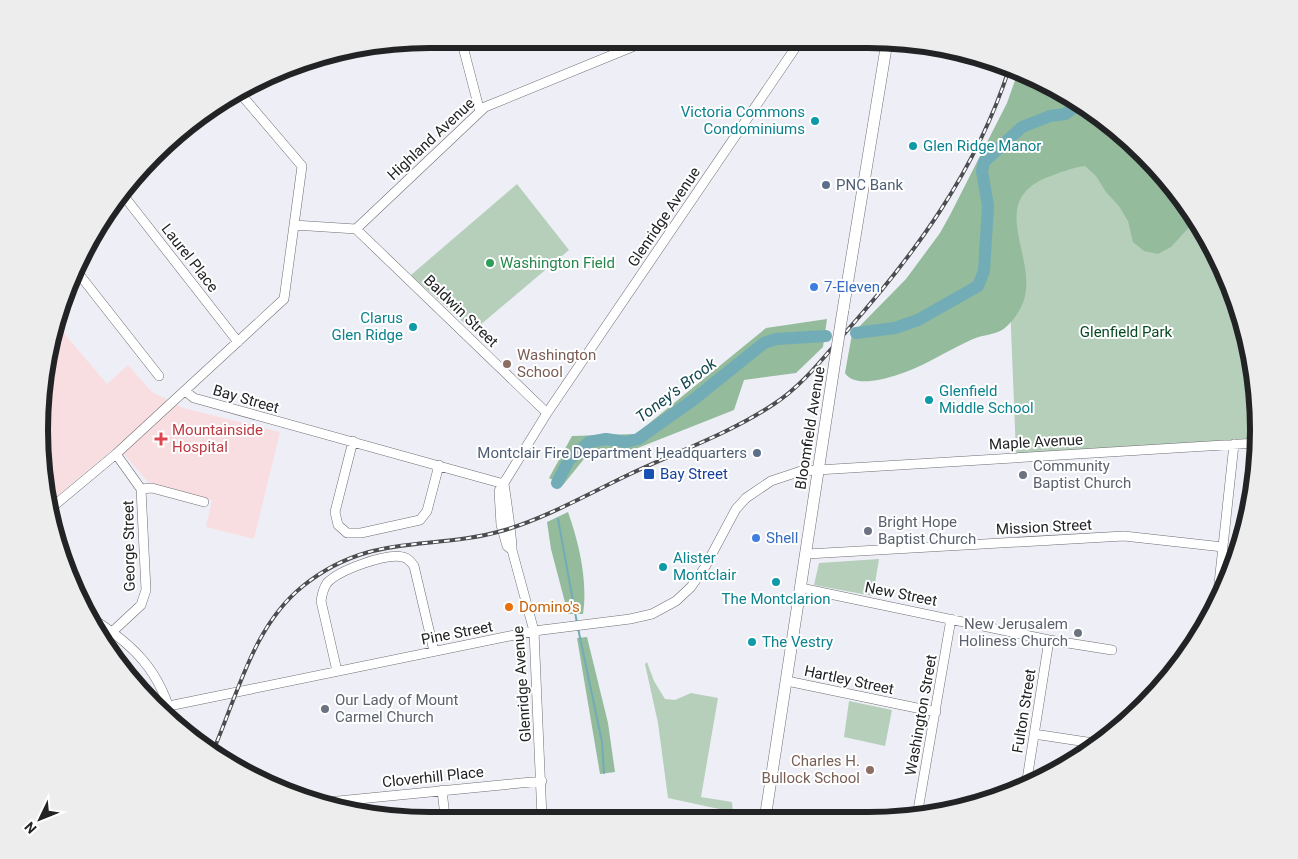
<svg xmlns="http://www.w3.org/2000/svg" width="1298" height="859" font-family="Roboto,sans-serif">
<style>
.medical{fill:#f9dee1}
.green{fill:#b5cfba}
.forest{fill:#93bb9c}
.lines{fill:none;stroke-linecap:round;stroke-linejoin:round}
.stream{stroke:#72acb7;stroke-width:2}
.river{stroke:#72acb7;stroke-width:12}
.minor-casing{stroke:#6d6e74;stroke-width:10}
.major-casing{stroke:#6d6e74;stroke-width:12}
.minor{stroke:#fff;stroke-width:9}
.major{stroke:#fff;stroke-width:11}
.rail-casing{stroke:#4c4d51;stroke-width:4}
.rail{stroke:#fff;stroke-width:2;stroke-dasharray:5.5;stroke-linecap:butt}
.major-bridge-casing{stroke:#6d6e74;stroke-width:12;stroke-linecap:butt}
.major-bridge{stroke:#fff;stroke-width:11}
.culture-dot{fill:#0f9aa8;stroke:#fff;stroke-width:2}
.service-dot{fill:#5c6f8a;stroke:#fff;stroke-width:2}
.leisure-dot{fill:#2e9e5b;stroke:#fff;stroke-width:2}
.shop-dot{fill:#3f7fe0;stroke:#fff;stroke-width:2}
.education-dot{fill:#8d6e63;stroke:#fff;stroke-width:2}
.health-dot{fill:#e0444e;stroke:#fff;stroke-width:2}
.transit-dot{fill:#1a4fb4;stroke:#fff;stroke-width:2}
.worship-dot{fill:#6b7280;stroke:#fff;stroke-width:2}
.food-dot{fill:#e8710a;stroke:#fff;stroke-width:2}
.labels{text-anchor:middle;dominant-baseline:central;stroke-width:4;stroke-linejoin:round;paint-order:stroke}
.culture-label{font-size:15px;fill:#0d838f;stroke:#fff;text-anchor:start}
.street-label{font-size:15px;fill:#222325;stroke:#fff}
.service-label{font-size:15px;fill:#4e5e75;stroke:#fff;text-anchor:start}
.leisure-label{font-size:15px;fill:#27864d;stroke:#fff;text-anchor:start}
.shop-label{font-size:15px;fill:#366cbe;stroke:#fff;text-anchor:start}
.park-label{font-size:15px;fill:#074a22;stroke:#fff}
.education-label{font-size:15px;fill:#785e54;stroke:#fff;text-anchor:start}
.health-label{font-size:15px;fill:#be3a42;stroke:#fff;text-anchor:start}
.worship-label{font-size:15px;fill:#5b616d;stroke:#fff;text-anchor:start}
.transit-label{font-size:15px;fill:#164399;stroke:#fff;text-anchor:start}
.food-label{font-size:15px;fill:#c56008;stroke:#fff;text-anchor:start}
.water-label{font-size:16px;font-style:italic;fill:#124750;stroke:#fff}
.rim{fill:none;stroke:#222325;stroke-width:6}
</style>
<rect width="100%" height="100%" fill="#eeeff6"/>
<path class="medical" d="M58,326L107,384L128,365L151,391L183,408L280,432L254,539L206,527L212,500L148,482L117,446L49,503L40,404Z"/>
<path class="green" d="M1135,145C1149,160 1166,175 1179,192C1232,261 1260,353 1257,440L1016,454L1005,179Z
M517,184L569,250L473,331L411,275Z
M879,559L873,596L814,585L819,563Z
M647,662L654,681L665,699L675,700L691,693L718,698L701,797L732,802L733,812L668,798L658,723L645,664Z
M849,701L892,710L885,746L844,737Z"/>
<path class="forest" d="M1018,72L1041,79L1126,136L1179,192L1193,215L1192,224L1171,247L1158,254L1144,251L1133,242L1128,221L1119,206L1106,192L1096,176L1085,166C1071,168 1061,172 1048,177C979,204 1050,268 1017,314C1014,319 1007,327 1002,330C993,335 982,335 973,339C946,351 922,368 894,376C880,380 854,387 845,373L852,334L906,279L940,233L950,215L1007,103Z
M827,319L823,347L796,373L744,380L734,410L620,455L592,449L563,485L549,478L572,436L636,434L766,328Z
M568,512C579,543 588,581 583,614H568L551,549L547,522Z
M587,637L608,723L615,772L600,774L577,638Z"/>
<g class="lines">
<path class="stream" d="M558,519L577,623
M578,628L602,742L604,773"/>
<path class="river" d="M856,333L895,328L918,320L978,286L984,271L988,206L982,171L984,162L1022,127L1050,116L1065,114L1079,104
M557,483L569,460L589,442L606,439L626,442L638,439L693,400L764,343L776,339L826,336"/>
<defs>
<path id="minor" d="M461,39L480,112
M120,191L238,342
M294,225L356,229L485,107L649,40
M356,229L547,413
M75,269L159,376
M185,391L194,398L504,484
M353,441L335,512L338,525L347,533H361L420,520L427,511L439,465
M504,484C505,490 513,545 512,550L534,631L542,818
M141,489L152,488L204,502
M50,509L116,454L284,299L302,166L239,92
M512,550L507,546L501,525L499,491L547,413L800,41
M807,554L1124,536L1223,547
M801,588L1049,640L1112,650
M1217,602L1234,444
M88,616C132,643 162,671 173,724
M112,632L141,605L146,590L141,489L116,454
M337,671L321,601C322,594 323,589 327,583C339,570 386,553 403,557C408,558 411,562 414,566L434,651
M787,681L936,712
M159,708L534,631L630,619L652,614L676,601L691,587L705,567L736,509L746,498L771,481L801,471L1257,443
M1034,734L1100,744
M1026,786L1049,640
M442,790L445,817
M328,802L542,781
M917,816L951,619"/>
<path id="major" d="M843,310L887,42
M765,819L836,354"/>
</defs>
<use href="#minor" class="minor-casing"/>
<use href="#major" class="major-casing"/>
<use href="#minor" class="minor"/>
<use href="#major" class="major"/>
<defs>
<path id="rail" d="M213,751C238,694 253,626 303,586C372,531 430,552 505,530C548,517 588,494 628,475C676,452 729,434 774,404C802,386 823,358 845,333C915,254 976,171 1009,69"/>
</defs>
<use href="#rail" class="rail-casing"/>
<use href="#rail" class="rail"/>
<defs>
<path id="major-bridge" d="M836,354L843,310"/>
</defs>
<use href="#major-bridge" class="major-bridge-casing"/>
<use href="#major-bridge" class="major-bridge"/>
</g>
<g class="culture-dot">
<circle cx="815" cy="121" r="5"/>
<circle cx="913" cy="146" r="5"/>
<circle cx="413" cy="327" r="5"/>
<circle cx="929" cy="400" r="5"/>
<circle cx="663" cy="567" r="5"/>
<circle cx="776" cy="582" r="5"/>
<circle cx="752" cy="642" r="5"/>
</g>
<g class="service-dot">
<circle cx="826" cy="185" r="5"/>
<circle cx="757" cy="453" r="5"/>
</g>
<circle class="leisure-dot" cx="490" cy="263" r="5"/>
<g class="shop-dot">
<circle cx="814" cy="287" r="5"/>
<circle cx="756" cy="538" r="5"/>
</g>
<g class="education-dot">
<circle cx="507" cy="364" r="5"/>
<circle cx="870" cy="770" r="5"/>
</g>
<path class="health-dot" d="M158.5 431.5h5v5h5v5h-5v5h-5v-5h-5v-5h5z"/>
<rect class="transit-dot" x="643" y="468" width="12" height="12" rx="2.5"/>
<g class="worship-dot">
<circle cx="1023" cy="475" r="5"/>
<circle cx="868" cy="531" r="5"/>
<circle cx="1078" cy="633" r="5"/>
<circle cx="325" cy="709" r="5"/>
</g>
<circle class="food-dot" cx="509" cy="607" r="5"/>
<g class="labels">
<g class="culture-label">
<text x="805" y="112" text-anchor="end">Victoria Commons<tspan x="805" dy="17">Condominiums</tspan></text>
<text x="923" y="146">Glen Ridge Manor</text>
<text x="403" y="318" text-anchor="end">Clarus<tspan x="403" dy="17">Glen Ridge</tspan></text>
<text x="939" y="391">Glenfield<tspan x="939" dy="17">Middle School</tspan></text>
<text x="673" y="558">Alister<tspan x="673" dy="17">Montclair</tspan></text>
<text x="776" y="599" text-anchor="middle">The Montclarion</text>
<text x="762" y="642">The Vestry</text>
</g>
<g class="street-label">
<text transform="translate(431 139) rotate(-43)">Highland Avenue</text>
<text transform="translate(664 217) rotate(-56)">Glenridge Avenue</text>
<text transform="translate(190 258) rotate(52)">Laurel Place</text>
<text transform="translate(461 311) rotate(44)">Baldwin Street</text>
<text transform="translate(246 399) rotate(16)">Bay Street</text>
<text transform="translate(810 428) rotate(-81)">Bloomfield Avenue</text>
<text transform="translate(1036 442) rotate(-3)">Maple Avenue</text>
<text transform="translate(1044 527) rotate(-3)">Mission Street</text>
<text transform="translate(129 546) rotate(-91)">George Street</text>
<text transform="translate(901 594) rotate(11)">New Street</text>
<text transform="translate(457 633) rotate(-11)">Pine Street</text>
<text transform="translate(849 680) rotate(12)">Hartley Street</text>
<text transform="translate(522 684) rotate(-94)">Glenridge Avenue</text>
<text transform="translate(1024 711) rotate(-81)">Fulton Street</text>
<text transform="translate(921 715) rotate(-80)">Washington Street</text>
<text transform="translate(433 777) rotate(-6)">Cloverhill Place</text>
</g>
<g class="service-label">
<text x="836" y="185">PNC Bank</text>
<text x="747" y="453" text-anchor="end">Montclair Fire Department Headquarters</text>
</g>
<g class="leisure-label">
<text x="500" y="263">Washington Field</text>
</g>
<g class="shop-label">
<text x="824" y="287">7-Eleven</text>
<text x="766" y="538">Shell</text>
</g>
<g class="park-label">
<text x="1126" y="332">Glenfield Park</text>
</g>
<g class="education-label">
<text x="517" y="355">Washington<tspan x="517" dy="17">School</tspan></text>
<text x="860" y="761" text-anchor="end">Charles H.<tspan x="860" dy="17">Bullock School</tspan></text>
</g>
<g class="health-label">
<text x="172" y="430">Mountainside<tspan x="172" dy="17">Hospital</tspan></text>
</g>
<g class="worship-label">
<text x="1033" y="466">Community<tspan x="1033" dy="17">Baptist Church</tspan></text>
<text x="878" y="522">Bright Hope<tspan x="878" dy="17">Baptist Church</tspan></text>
<text x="1068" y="624" text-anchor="end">New Jerusalem<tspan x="1068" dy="17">Holiness Church</tspan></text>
<text x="335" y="700">Our Lady of Mount<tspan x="335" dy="17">Carmel Church</tspan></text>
</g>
<g class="transit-label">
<text x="660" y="474">Bay Street</text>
</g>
<g class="food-label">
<text x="519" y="607">Domino's</text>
</g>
<g class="water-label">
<text transform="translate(676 390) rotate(-37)">Toney's Brook</text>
</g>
</g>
<path d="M0 0H1298V859H0ZM430 48H868A382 382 0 0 1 1250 430V430A382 382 0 0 1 868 812H430A382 382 0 0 1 48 430V430A382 382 0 0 1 430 48Z" fill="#ededee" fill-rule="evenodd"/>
<path class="rim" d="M430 48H868A382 382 0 0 1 1250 430V430A382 382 0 0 1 868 812H430A382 382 0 0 1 48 430V430A382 382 0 0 1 430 48Z"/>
<g transform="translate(40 819) rotate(227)" stroke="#ffffff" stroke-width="4" paint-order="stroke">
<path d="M0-4L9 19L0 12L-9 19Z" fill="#222325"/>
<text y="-8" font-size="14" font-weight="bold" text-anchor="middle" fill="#222325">N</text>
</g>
</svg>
